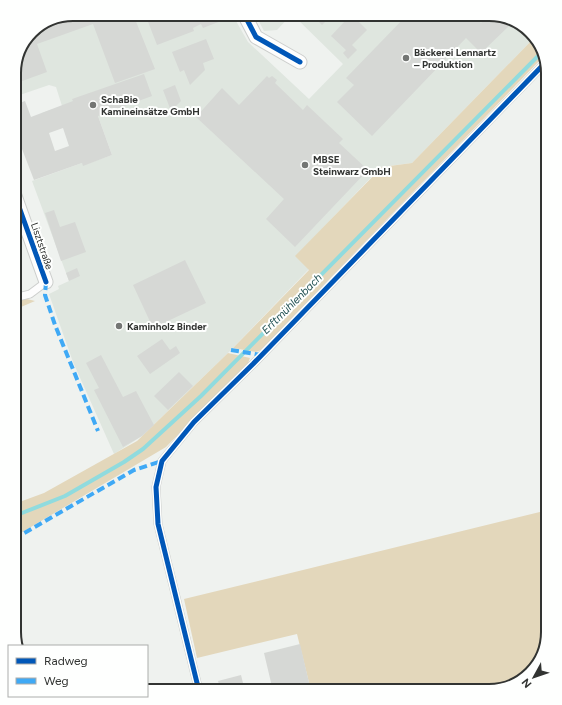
<svg xmlns="http://www.w3.org/2000/svg" width="562" height="705" font-family="Figtree,sans-serif">
<style>
.built{fill:#dfe6df}
.green{fill:#e3d7bb}
.lines{fill:none;stroke-linecap:round;stroke-linejoin:round}
.stream{stroke:#90dbde;stroke-width:4}
.building{fill:#d6d8d5;fill-rule:evenodd}
.service-casing{stroke:#cccecc;stroke-width:9}
.minor-casing{stroke:#cccecc;stroke-width:15}
.service{stroke:#fdfdfd;stroke-width:7}
.minor{stroke:#fdfdfd;stroke-width:13}
.quiet{stroke:#3fa9f5;stroke-width:4;stroke-dasharray:8 4;stroke-linecap:butt}
.cycleway-casing{stroke:#fefffe;stroke-width:8}
.cycleway{stroke:#0057b8;stroke-width:5}
.poi-dot{fill:#747674;stroke:#fefffe;stroke-width:1.5}
.labels{text-anchor:middle;dominant-baseline:central;stroke-width:4;stroke-linejoin:round;paint-order:stroke}
.poi-label{font-size:10px;font-weight:bold;fill:#323432;stroke:#fefffe;text-anchor:start}
.street-label{font-size:10px;fill:#323432;stroke:#fefffe}
.water-label{font-size:11px;font-style:italic;fill:#205052;stroke:#fefffe}
.rim{fill:none;stroke:#323432;stroke-width:2}
</style>
<rect width="100%" height="100%" fill="#eff2ef"/>
<path class="built" d="M73,14H232L248,42L309,99L343,64L292,14L277,30L264,31L255,14H493L518,22L535,37L412,163L381,167L296,256L309,269L228,353L142,436L114,454L73,362L49,294L59,289L58,286L69,281L32,181L82,163L84,165L112,155L98,116L42,113L62,106L56,87L49,85L14,97V69L34,29Z"/>
<path class="green" d="M535,37L538,40L543,57L261,350L256,352L233,348L309,270L295,256L382,167L412,163Z
M27,299L35,301L14,310V301Z
M228,353L250,358L248,363L166,447L14,537V504L44,493L137,441Z
M548,510V632L540,661L522,681L489,691H311L297,634L197,658L184,599Z"/>
<g class="lines">
<path class="stream" d="M14,513H22L65,496L124,462L143,449L201,396L542,52"/>
</g>
<path class="building" d="M73,14H133L155,69L115,83L93,24L37,44L47,72L14,84V69L34,29Z
M145,14H167L169,18L176,14H219L222,18L221,21L203,28L201,24L193,28L194,31L157,45Z
M282,14H292L285,22L281,17Z
M311,14H333L322,25Z
M342,14H353L352,15L367,30L352,45L357,50L348,59L343,53L346,50L331,36L345,21L340,16Z
M408,14H472L481,23L489,14H493L510,19L513,22L481,53L466,38L372,136L337,102L354,85L346,78Z
M206,39L214,59L203,63L205,70L190,85L184,70L180,72L172,52Z
M144,74L152,96L98,116L112,155L83,166L82,163L34,180L22,149L18,132H16L14,126V105L25,101L31,117L73,101L72,99ZM63,128L69,146L55,151L49,133Z
M267,76L269,78L272,76L277,80L275,83L303,110L307,105L343,139L339,143L368,170L295,247L266,219L284,199L196,117L222,88L239,105Z
M175,85L181,101L171,111L163,90Z
M54,210L60,227L75,222L86,252L61,261L45,213Z
M185,260L206,303L153,328L133,285Z
M77,268L80,276L69,281L66,273Z
M162,339L170,350L176,346L180,353L150,374L137,356Z
M101,355L123,397L136,391L154,425L142,436L123,447L94,390L99,388L86,363Z
M179,372L193,386L168,410L154,396Z
M300,644L311,691H273L264,653Z
M241,675L245,691H221L218,681Z"/>
<g class="lines">
<defs>
<path id="service" d="M14,298L30,294L46,282
M199,691L158,524L156,487L162,461L194,422L253,364L545,63"/>
<path id="minor" d="M244,14L256,37L300,62
M14,193L46,282"/>
</defs>
<use href="#service" class="service-casing"/>
<use href="#minor" class="minor-casing"/>
<use href="#service" class="service"/>
<use href="#minor" class="minor"/>
<path class="quiet" d="M46,282L45,295L55,325L98,431
M231,350L261,355
M14,539L134,470L162,461"/>
<defs>
<path id="cycleway" d="M244,14L256,37L300,62
M14,193L46,282
M199,691L158,524L156,487L162,461L194,422L253,364L545,63"/>
</defs>
<use href="#cycleway" class="cycleway-casing"/>
<use href="#cycleway" class="cycleway"/>
</g>
<g class="poi-dot">
<circle cx="406" cy="58" r="4"/>
<circle cx="93" cy="105" r="4"/>
<circle cx="305" cy="165" r="4"/>
<circle cx="119" cy="326" r="4"/>
</g>
<g class="labels">
<g class="poi-label">
<text x="414" y="52">Bäckerei Lennartz<tspan x="414" dy="12">– Produktion</tspan></text>
<text x="101" y="99">SchaBie<tspan x="101" dy="12">Kamineinsätze GmbH</tspan></text>
<text x="313" y="159">MBSE<tspan x="313" dy="12">Steinwarz GmbH</tspan></text>
<text x="127" y="326">Kaminholz Binder</text>
</g>
<g class="street-label">
<text transform="translate(42 246) rotate(71)">Lisztstraße</text>
</g>
<g class="water-label">
<text transform="translate(292 304) rotate(-45)">Erftmühlenbach</text>
</g>
</g>
<path d="M0 0H562V705H0ZM73 21H489A52 52 0 0 1 541 73V632A52 52 0 0 1 489 684H73A52 52 0 0 1 21 632V73A52 52 0 0 1 73 21Z" fill="#fefffe" fill-rule="evenodd"/>
<path class="rim" d="M73 21H489A52 52 0 0 1 541 73V632A52 52 0 0 1 489 684H73A52 52 0 0 1 21 632V73A52 52 0 0 1 73 21Z"/>
<rect x="8" y="645" width="140" height="52" fill="#fefffe" stroke="#acaeac"/>
<rect x="16" y="658" width="20" height="6" fill="#0057b8" stroke="#acaeac"/>
<text x="44" y="665" font-size="12" fill="#323432">Radweg</text>
<rect x="16" y="678" width="20" height="6" fill="#3fa9f5" stroke="#acaeac"/>
<text x="44" y="685" font-size="12" fill="#323432">Weg</text>
<g transform="translate(534 677) rotate(230)" stroke="#fefffe" stroke-width="3" paint-order="stroke">
<path d="M0-3L7 15L0 10L-7 15Z" fill="#323432"/>
<text y="-6" font-size="11" font-weight="bold" text-anchor="middle" fill="#323432">N</text>
</g>
</svg>
